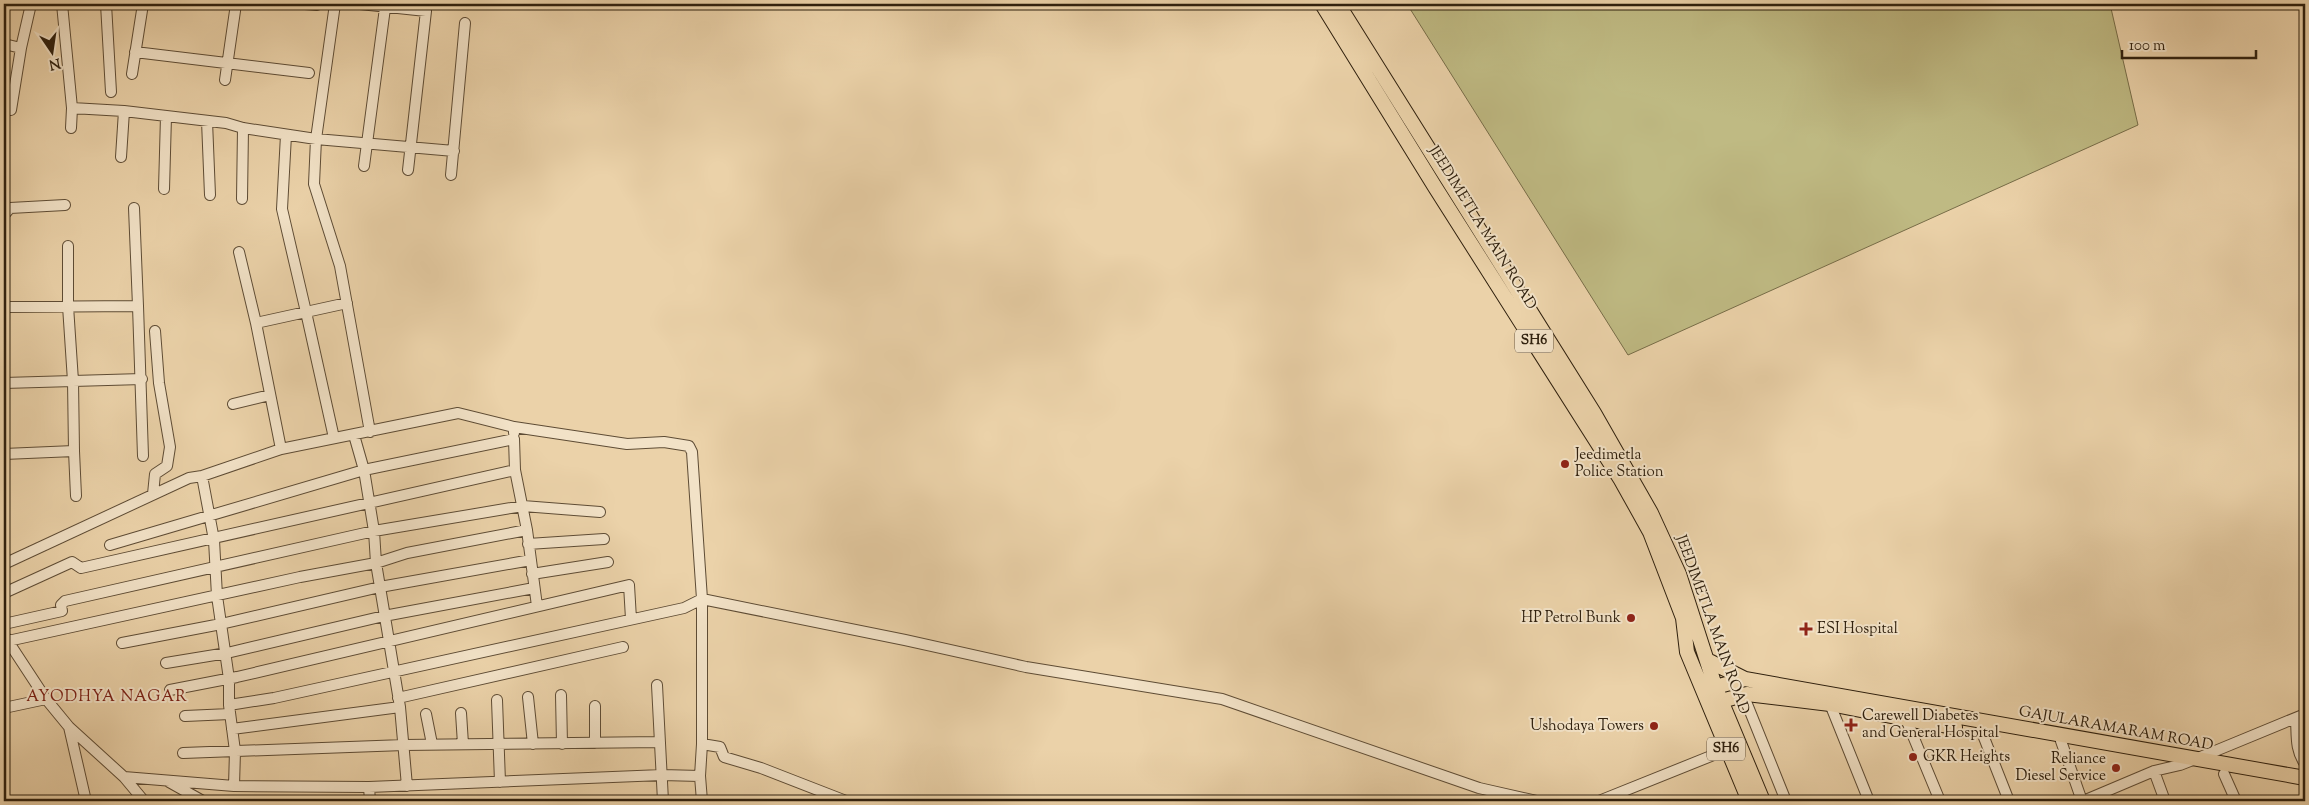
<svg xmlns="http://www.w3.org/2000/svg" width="2309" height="805" font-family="'Sorts Mill Goudy',serif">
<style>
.green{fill:#bfba83;stroke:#776d48}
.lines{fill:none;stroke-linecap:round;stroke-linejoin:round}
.minor-casing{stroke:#5e4c35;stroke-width:12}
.major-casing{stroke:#2f200e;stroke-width:16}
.minor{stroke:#f2e2c7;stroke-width:10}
.major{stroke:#ebd2a9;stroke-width:14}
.poi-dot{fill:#8f2418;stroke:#f2e2c7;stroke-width:2}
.labels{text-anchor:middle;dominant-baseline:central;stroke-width:4;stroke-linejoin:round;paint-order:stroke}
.shield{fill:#f2e2c7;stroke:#6a5a46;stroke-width:1}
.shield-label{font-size:14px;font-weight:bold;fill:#2f200e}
.street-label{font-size:15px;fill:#2f200e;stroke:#f2e2c7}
.poi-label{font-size:15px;fill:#2f200e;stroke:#f2e2c7;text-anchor:start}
.neighbourhood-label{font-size:16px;letter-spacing:1px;fill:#7a1f14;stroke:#f2e2c7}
</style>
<rect width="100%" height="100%" fill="#ebd2a9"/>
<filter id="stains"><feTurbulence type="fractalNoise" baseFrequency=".004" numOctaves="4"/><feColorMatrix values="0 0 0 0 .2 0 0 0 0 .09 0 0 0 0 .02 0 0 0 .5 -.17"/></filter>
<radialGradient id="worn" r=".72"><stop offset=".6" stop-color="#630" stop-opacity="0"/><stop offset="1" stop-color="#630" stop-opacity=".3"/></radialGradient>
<path class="green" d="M1407,4H2110L2138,125L1628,355Z"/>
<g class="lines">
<defs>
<path id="minor" d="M62,4L72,108L71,128
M106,4L111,92
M305,4L317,5
M335,4L316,139L314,184L340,266L370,432
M360,4L426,11L408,170
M4,44L21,48L11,110
M21,48L31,4
M135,52L309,73
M132,74L143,4
M225,80L236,4
M72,108L124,111L226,123L243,128L316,139L454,151
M207,121L210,195
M121,157L124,111
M364,166L385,8
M451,175L465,23
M164,189L166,116
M242,199L243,128
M134,208L138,306
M4,215L10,208L65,205
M68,246V306L73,381L142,379
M239,252L256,323
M4,307L138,306L143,456
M4,383L73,381L74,451L4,454
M233,404L270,395
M354,435L364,470L374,531L376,563L400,707L407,786
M334,438L306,312L347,303
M281,449L256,323L306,312L282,209L286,135
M74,451L76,496
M202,476L214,540L217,596L229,679V705L235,751L234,786
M153,494L155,474L167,466L170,447L159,383L155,331
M528,544L604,539
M110,545L364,470L514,439L515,470L527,530L537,606
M4,564L189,478L202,476L281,449L458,413L514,427V433
M532,574L608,562
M4,593L72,562L81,568L515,470
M4,624L62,611L61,605L65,601L374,531L523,506L600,512
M4,635L46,699L69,727L124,777L234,786L369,787L662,775L700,776L702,744V599L905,640L1026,667L1222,699L1479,788L1537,801
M8,641L300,577L376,563L407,553L527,530
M122,643L221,624L380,587L531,560
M166,663L227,653L384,616L534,588
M657,685L663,801
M170,690L237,677L629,585L631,619
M1743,694L1786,801
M561,695L562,744
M528,697L533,744
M398,698L623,647
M497,700L500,782
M1830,704L1869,801
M229,705L274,698L684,608L702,599L692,452L689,446L664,442L627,444L514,427
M595,706V743
M4,708L46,699
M461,713L463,744
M426,714L432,744
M185,716L230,714
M1906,719L1940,801
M2296,719C2297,736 2295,750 2305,764
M69,727L86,801
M232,729L400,707
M1981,730L2009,801
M2061,741L2082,801
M702,744L720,747L724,757L761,768L846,801
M183,753L404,745L660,742
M2154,771L2165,801
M2224,774L2236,801
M700,776L702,801
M124,777L144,801
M169,782L203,801
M369,787L370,801
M1599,801L1726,750
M2083,801L2154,771L2180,765L2208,754L2305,714"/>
<path id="major" d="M1322,4L1435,187L1621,480L1650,532L1683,618L1687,652L1749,801
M1338,4L1594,413L1651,513L1679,574L1715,686L1763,801
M1707,660L1745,679
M1708,689L1745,679L2305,778
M1714,703L1747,694L1830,704L1906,719L1955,727"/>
</defs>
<use href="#minor" class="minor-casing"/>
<use href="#major" class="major-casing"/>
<use href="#minor" class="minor"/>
<use href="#major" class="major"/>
</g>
<g class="poi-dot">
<circle cx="1565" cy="464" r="5"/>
<circle cx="1631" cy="618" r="5"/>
<path d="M1803.5 621.5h5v5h5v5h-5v5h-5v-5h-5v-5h5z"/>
<path d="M1848.5 717.5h5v5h5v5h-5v5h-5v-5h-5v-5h5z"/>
<circle cx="1654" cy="726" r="5"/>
<circle cx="1913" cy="757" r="5"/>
<circle cx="2116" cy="768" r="5"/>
</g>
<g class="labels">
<g class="shield">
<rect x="1515" y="329.5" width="38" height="23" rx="4"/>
<rect x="1707" y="737.5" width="38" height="23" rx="4"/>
</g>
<g class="shield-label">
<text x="1534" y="341">SH6</text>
<text x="1726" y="749">SH6</text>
</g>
<g class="street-label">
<text transform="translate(1482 228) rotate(58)">JEEDIMETLA MAIN ROAD</text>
<text transform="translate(1712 625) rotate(70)">JEEDIMETLA MAIN ROAD</text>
<text transform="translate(2116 729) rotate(10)">GAJULARAMARAM ROAD</text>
</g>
<g class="poi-label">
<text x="1575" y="455">Jeedimetla<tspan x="1575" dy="17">Police Station</tspan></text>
<text x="1621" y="618" text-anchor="end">HP Petrol Bunk</text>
<text x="1817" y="629">ESI Hospital</text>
<text x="1862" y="716">Carewell Diabetes<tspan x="1862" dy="17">and General Hospital</tspan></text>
<text x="1644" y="726" text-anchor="end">Ushodaya Towers</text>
<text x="1923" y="757">GKR Heights</text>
<text x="2106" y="759" text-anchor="end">Reliance<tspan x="2106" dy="17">Diesel Service</tspan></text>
</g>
<g class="neighbourhood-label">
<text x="107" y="697">AYODHYA NAGAR</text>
</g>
</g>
<rect width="2309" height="805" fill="none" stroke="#ebd2a9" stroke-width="20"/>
<rect x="5" y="5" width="2299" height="795" fill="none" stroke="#2f200e" stroke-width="2.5"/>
<rect x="10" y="10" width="2289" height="785" fill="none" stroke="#2f200e"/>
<g transform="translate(52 52) rotate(167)" stroke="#f2e2c7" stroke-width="4" paint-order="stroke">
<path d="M0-4L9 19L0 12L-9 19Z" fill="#2f200e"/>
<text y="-8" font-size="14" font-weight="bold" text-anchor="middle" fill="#2f200e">N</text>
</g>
<path d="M2122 50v8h134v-8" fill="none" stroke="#2f200e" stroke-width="2.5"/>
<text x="2129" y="50" font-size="15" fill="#2f200e" stroke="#f2e2c7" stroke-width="4" paint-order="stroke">100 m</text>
<rect width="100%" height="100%" filter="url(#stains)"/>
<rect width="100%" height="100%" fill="url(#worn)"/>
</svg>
